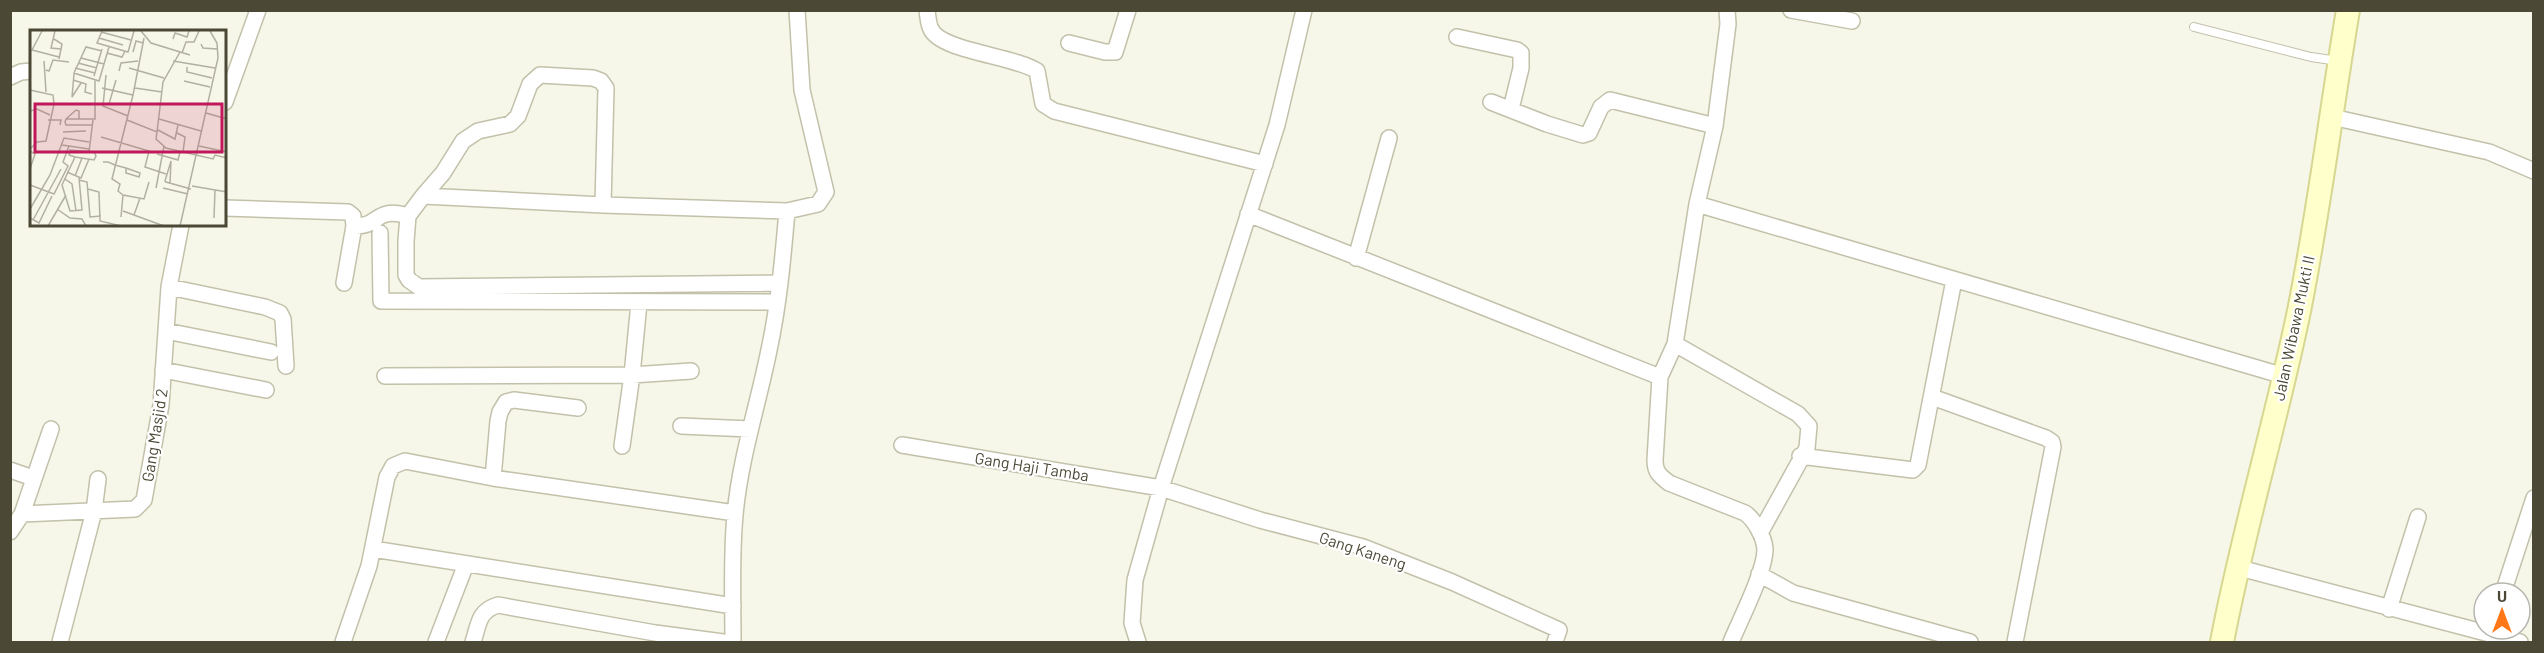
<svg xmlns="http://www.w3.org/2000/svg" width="2544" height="653" font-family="Barlow,sans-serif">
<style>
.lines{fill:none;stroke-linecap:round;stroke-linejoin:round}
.lane-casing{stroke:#c3c1aa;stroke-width:10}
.street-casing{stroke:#c3c1aa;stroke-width:18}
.secondary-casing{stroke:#d7d792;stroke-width:26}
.lane{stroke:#fff;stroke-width:8}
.street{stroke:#fff;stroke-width:15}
.secondary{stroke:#feffca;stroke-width:22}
.labels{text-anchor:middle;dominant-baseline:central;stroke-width:4.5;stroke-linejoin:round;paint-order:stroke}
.street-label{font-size:16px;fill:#4b4836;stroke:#fff}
.inset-road{fill:none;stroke:#b2b0a1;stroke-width:1.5}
.view{fill:#c2185b;fill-opacity:0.15;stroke:#c2185b;stroke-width:3}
.inset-edge{fill:none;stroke:#4b4836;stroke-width:3}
</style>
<rect width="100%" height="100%" fill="#f6f6e9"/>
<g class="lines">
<defs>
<path id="lane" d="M2194,27L2311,57L2338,61"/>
<path id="street" d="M927,10C928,16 928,24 931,29C940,51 1015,56 1037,71L1043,104L1054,111L1265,164
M1791,10L1852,21
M1457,37L1517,50L1521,53V68L1511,109
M1069,43L1105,52H1115L1128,10
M10,77L21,72L32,71
M225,102L258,10
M1491,102L1547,124L1583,135L1589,133L1601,107L1610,100L1715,126
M2332,117L2489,152L2534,171
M423,196L443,173L463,141L478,131L510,124L518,116L530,84L540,75L593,78L601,81L606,88L603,205
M1697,204L2284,376
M225,208L348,212L353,216L354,226L344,283
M1248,214L1660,377L1675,344L1697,204L1715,126L1728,24L1727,10
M354,226C381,227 374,206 408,216
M380,233L381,301L777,302
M1356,258L1389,138
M780,283L419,287L409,280L406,275V241L408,216L423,196L603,205L787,211L818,204L826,192L802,90L797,10
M169,287L265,307L280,313L283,319L286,366
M166,331L271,352
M1675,344L1798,414L1809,426L1807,448L1760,533
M163,370L266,390
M385,376L632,375L691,371
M1660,377L1655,460C1655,472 1659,475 1669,483L1745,513C1755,520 1764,537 1765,549C1765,572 1740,620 1731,642
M1932,397L2046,438L2052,442L2053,447L2015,642
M681,426L750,429
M902,445L1161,488L1260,520L1363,547L1452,582L1559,630L1555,642
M622,446L632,375L639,303
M1800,456L1913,470L1918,465L1954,280
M10,470L33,478
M493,478L498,421L500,412L506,402L514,400L578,408
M22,514L51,429
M10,532L22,514L135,509L144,500L161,405L169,287L181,225
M373,549L733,606
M2236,567L2520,642
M1759,574L1793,593L1970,642
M2503,593L2534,498
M2389,609L2418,517
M60,642L94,511L98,479
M343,642L369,566L387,477L393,466L405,461L493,478L735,513
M436,642L466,564
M473,642C479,624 478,611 498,605L655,633L723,642
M733,642C733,600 731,558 735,515C740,459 758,405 769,350C779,304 783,257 787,211
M1138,642L1132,623L1135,580L1161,488L1277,125L1304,10"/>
<path id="secondary" d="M2222,642C2243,531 2276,422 2299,311C2319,211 2331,111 2348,10"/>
</defs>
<use href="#lane" class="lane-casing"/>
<use href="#street" class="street-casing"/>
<use href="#secondary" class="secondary-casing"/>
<use href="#lane" class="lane"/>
<use href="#street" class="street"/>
<use href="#secondary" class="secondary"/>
</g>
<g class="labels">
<g class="street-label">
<text transform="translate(2293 328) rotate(-78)">Jalan Wibawa Mukti II</text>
<text transform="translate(154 435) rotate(-81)">Gang Masjid 2</text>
<text transform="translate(1032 466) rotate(9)">Gang Haji Tamba</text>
<text transform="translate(1363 550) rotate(18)">Gang Kaneng</text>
</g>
</g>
<g transform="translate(30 30)">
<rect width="196" height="196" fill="#f6f6e9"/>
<path class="inset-road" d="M12,1L2,20L29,27M25,1L21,18L31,19M72,1L67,13L98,22L104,1M111,1L121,13L160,25M71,2L101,10M69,8L93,15M24,9L32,14L29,29M143,9L145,3L157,7L159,1M171,14L173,18L187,19M72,21L56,17L44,43L69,51L79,17M103,22L106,11L113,13M77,23L92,27L95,21M152,23L156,12H164L169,1M51,28L74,34M14,31L16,62M143,31L185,38M48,33L67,38M157,37V42L182,48M45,38L65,43M99,38L134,48M16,40L19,41L23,30L39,32M89,41L91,33L108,31M44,44L42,67L51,53M76,45L73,76L98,86M64,46L72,19M43,50L56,54L55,62L62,64M154,51L180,57M72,58L103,65L114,8M105,58L132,62M0,60L23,65L24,74L16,111L7,112L0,119M79,74L86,50M0,81L7,79L20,85M176,83L197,89M36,89L46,80L49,81V89M129,89L171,101M18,90H31L30,95M97,90L127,102L133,52L150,22M62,95H36L35,92L36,89H65V50M128,100L145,109L148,95M33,102L56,101M127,102L126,109L136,118L183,129L185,125L197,128M147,103L155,107L153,122M71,107L119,121L115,137L136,144M32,115L59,119M169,116L197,122M0,121L5,124L0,139M59,122L63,90M127,124L148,130L150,122M45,127L64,130L66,126L64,122L40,120L39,125L45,127L32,155L40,181L52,180L49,148M73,132H78L85,135L96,138L110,143L109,147L96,143V138M37,142L51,148L59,129M45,146L52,128M35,149L42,154L46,181M49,150L57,152L60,187L71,186M140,153L141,131L135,151L136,152L161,159M0,155L24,164L38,136L33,132L39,116M162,156L197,162M126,158L134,116M133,158L158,164M58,159L69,162L70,191L91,196M93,165L114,169L119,152M0,179L20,145L34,108L59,112M27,179L40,188L52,189L56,196M93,181L134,196M104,185L110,168M91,187L93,165L88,161L90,154L82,149L103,65M0,188L9,193L22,166M184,188L185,160M3,190L31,139M18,196L36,165M150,196L188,28L187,13L180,1"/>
<path class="view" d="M5,74H192V122H5Z"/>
<rect width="196" height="196" class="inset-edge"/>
</g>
<rect width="2544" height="653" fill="none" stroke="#4b4836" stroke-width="24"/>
<g transform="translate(2502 611)"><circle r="28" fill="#ffffff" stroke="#b7b6af" stroke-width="1.5"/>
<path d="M0-4.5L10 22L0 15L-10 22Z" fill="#ff7717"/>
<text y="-9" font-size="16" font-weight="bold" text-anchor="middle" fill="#4b4836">U</text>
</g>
</svg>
